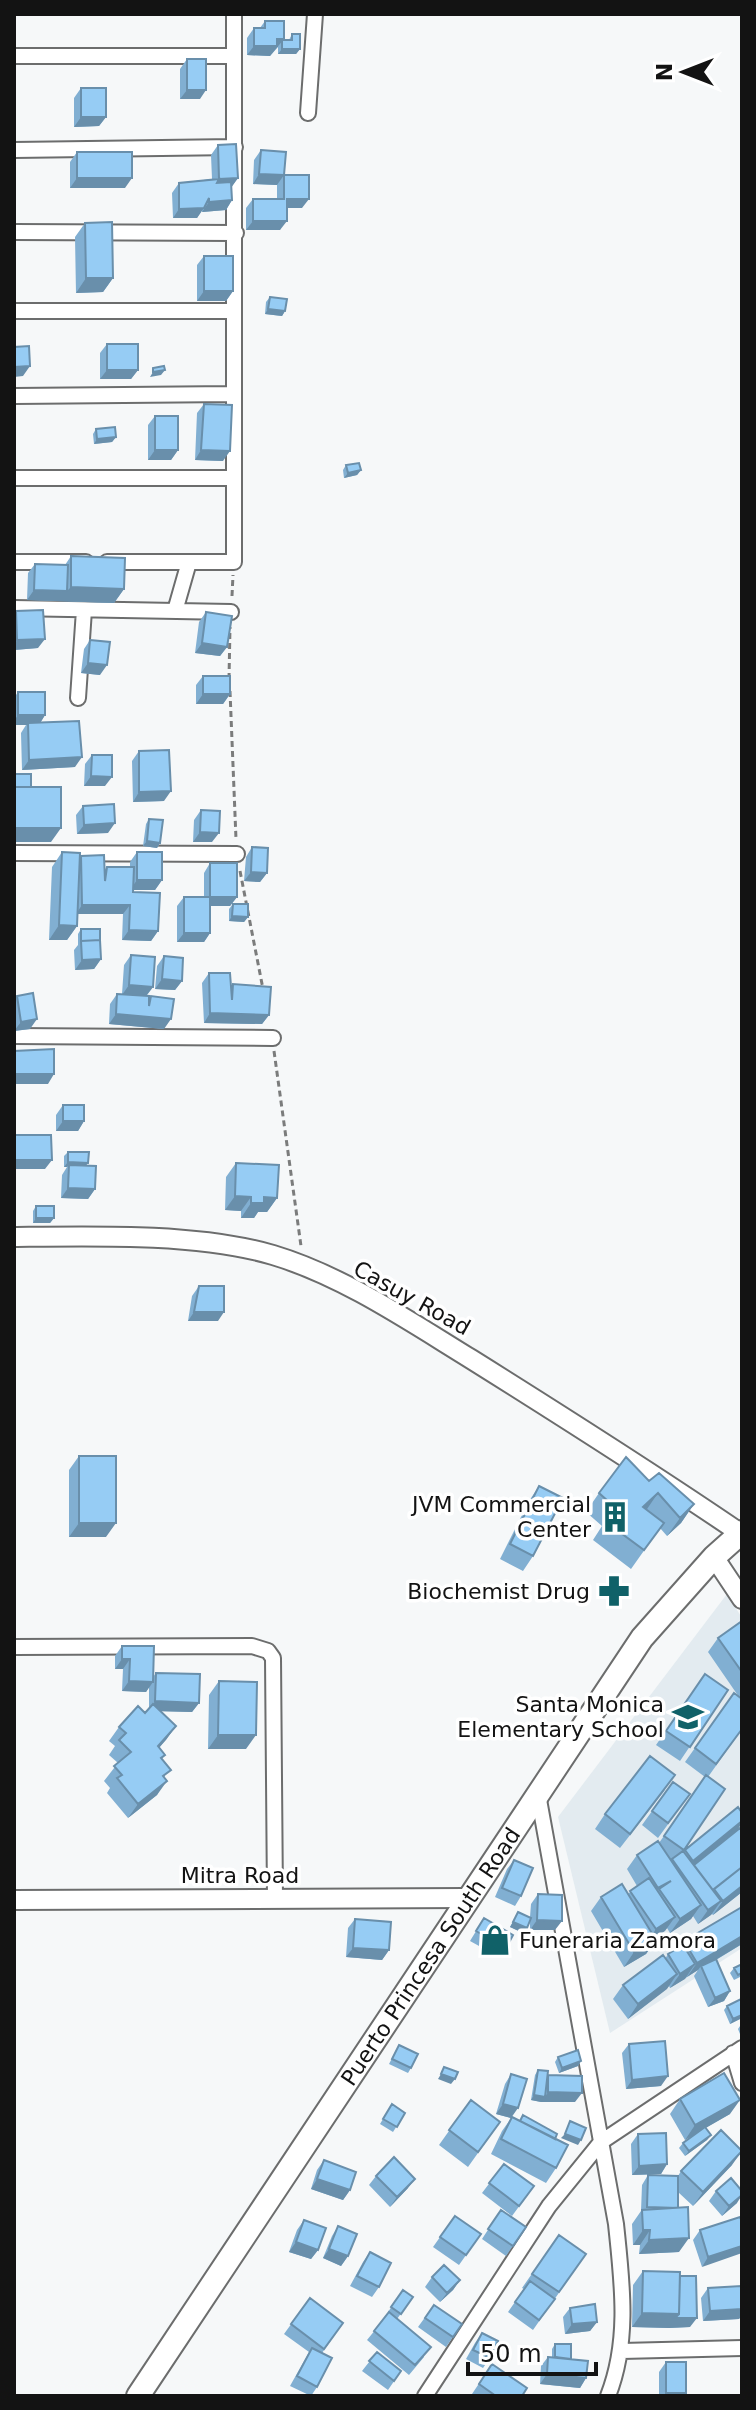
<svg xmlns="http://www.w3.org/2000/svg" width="756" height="2410" font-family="'DejaVu Sans',sans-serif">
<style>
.built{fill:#e3ebf0}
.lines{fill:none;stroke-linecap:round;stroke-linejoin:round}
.minor-casing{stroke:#6c6d6d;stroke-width:18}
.tertiary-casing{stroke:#6c6d6d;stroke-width:22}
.primary-casing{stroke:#6c6d6d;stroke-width:26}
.path{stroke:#7b7c7c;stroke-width:3;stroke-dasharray:6 4;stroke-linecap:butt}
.minor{stroke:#fff;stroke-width:14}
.tertiary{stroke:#fff;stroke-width:18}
.primary{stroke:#fff;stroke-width:22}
.wall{fill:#81afd2}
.shaded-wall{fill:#698fab}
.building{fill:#96ccf4;stroke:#698fab;stroke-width:2}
.labels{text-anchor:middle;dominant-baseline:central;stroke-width:7;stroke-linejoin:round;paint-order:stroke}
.street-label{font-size:22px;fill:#131313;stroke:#fff}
.poi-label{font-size:22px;fill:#131313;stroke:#fff;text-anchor:end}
</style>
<rect width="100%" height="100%" fill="#f6f8f9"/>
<path class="built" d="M727,1594L742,1618V1948L610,2033L558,1817Z"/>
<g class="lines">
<defs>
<path id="minor" d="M14,56H234
M308,113L315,14
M14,150L235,147
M14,232L236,233
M14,311H234
M14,396L233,394
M14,478H232
M14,562H86
M107,562H234V14
M14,608L231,612
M175,611L189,562
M78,698L84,610
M14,853L237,854
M14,1036L273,1038
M14,1647L252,1646L268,1651L273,1658L275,1899
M538,1794L616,2224C622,2282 630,2340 608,2396
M733,2053L742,2083
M622,2351L742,2348
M425,2396L549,2206L601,2142L742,2048"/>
<path id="tertiary" d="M14,1237C93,1236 198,1233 273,1255C343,1276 409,1321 471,1359C562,1416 652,1473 740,1533
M714,1557L742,1599
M14,1900L466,1898"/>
<g id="primary">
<path id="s1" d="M138,2396L642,1638L714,1557L742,1532"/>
</g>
</defs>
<use href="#minor" class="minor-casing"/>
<use href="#tertiary" class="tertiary-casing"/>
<use href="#primary" class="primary-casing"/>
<path class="path" d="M232,596L233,575
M229,679L230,627
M230,691L236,839
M240,871L263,989
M274,1051L301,1246"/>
<use href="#minor" class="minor"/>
<use href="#tertiary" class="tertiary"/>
<use href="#primary" class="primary"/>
</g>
<path class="wall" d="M265,21L283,40H289L292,34L300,49L296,54H278V47L270,56L247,55V38L254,28H260Z
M187,59L200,99H180V69Z
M81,88L106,117L99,126L74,127V98Z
M218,145L238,178L231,187L232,200L226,210L202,212V210L197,218H173L172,193L179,183L212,179L211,155Z
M261,150L284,175L302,208H287L280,230H246V208L253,199H277V185L253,184L254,160Z
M77,152L125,188H70V162Z
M85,223L113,278L103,292L76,293L75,237Z
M204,256L233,291L226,301H197V265Z
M270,297L285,311L282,316L265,314L266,302Z
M107,344L138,370L131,379H100V353Z
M204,404L223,461L195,460L197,413Z
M155,416L178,450L171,460H148V425Z
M96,429L116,437L112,442L94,444L93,434Z
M346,465L361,470L357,475L344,478L343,470Z
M71,556L124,589L114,603L27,600L28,573L35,564L65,565Z
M16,611L38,648L14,650V614Z
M206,612L227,647L220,656L195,653L199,622Z
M90,640L100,675L81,673L84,649Z
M203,676L230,694L223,704H196V685Z
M18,692L45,715L40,723L75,767L22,770L21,733L26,725H14V698Z
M139,751L164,801L133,802L132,761Z
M92,755L105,786H84L85,764Z
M83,806L108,833L77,834L76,815Z
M201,810L212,842H193L194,820Z
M149,819L160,843L157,848L143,846L146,824Z
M252,847L267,873L260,882L244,881L246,857Z
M62,852L80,857L105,870L107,867H130V862L137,852L162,880L155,890H133L158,931L151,941L122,940L123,914H78L77,926L67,940H49L52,867Z
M210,863L237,897L230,906H210V933L204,942H177V906L184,897H204V873Z
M233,904L248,917L244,922L229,921V909Z
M81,929L101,959L94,969L75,970L74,950L78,945V934Z
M131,955L153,987L147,995L149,999L151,996L164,1029L109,1024L110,1004L117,994H122L124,965Z
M164,956L182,981L175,990L155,989L157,966Z
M209,973L231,987L233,984L269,1015L262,1024L204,1023L202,983Z
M17,996L30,1029L14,1031V1000Z
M63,1105L84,1121L78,1131H56V1115Z
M68,1152L88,1163L86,1165L95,1189L88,1199L61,1198L62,1175L67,1167H64V1156Z
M236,1163L277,1198L267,1212H258L254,1218H241V1211L225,1210L226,1177Z
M36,1206L54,1218L50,1223H33V1211Z
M199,1286L218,1321H188L192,1296Z
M79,1456L106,1537H69V1470Z
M649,1481L694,1504L681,1523L667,1536L660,1528L631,1569L593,1540L602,1526L586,1512L599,1493Z
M539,1486L533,1556L523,1571L500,1559L529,1501Z
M742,1621V1729L708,1777L725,1789L683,1851V1852L685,1850L737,1830L742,1892L713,1915L712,1914L698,1924L693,1916L691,1919L670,1933L667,1928L655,1938L656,1940L646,1954L624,1967L591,1911L601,1897L628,1894L637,1886L627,1869L637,1855L659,1843L705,1777L685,1762L734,1693L739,1697L708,1652L718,1638Z
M122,1646L153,1677L156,1673L199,1703L192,1712L160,1711L176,1726L159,1748L165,1755L162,1759L165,1778L157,1795L128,1818L107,1793L110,1788L104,1781L118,1763L109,1755L115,1746L109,1741L119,1727L145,1713L149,1708V1687L146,1692L122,1691L123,1669H115V1656Z
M705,1674L728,1690L680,1761L656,1745Z
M219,1681L246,1749H208L209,1695Z
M673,1782L690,1794L658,1838L642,1825Z
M665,1790L620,1848L595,1829L605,1814Z
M514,1860L521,1896L515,1906L495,1897L507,1869Z
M538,1894L555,1930H530V1919L523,1933L510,1927L518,1912L530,1917L531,1904Z
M742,1907V1944L716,1960L730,1991L724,2001L708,2007L694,1976L698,1970L670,1988L669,1986L628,2019L613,1999L623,1985L665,1959L668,1954L680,1947L684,1941Z
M484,1918L506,1948L499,1957L470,1941Z
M355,1919L389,1950L382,1960L346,1957L348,1928Z
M734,1968L742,1976L734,1980L730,1973Z
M742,2000V2018L730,2024L724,2010L727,2006Z
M742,2023V2039L738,2029Z
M629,2044L661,2086L626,2089L622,2053Z
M399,2045L411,2068L408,2073L389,2064Z
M558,2057L581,2061L578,2066L559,2073L555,2062Z
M538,2070L548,2076L575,2102H541L531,2100L535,2075Z
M511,2074V2118L496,2114L505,2084Z
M680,2099L730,2114L705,2128L711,2135L707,2140L685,2156L679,2148L683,2143L692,2135L685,2140L670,2114Z
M471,2100L500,2122L468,2167L439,2145Z
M392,2104L405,2113L393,2132L380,2124Z
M512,2117L555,2139L556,2168L546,2183L491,2154L502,2131Z
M638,2134L667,2164L661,2174L632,2175L631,2144Z
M324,2160L350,2190L343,2200L311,2189L317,2170Z
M504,2164L534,2186L512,2216L482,2193Z
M732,2165L693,2206L678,2192L679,2252L639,2254L640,2245H633L632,2224L641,2211L642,2185L648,2175L678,2176L681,2171Z
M376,2176L408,2188L390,2207L369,2185Z
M716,2191L737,2203L722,2216L709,2201Z
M501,2210L526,2227L506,2256L482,2239Z
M455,2216L481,2234L459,2265L433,2247Z
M304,2220L318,2250L311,2259L289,2252L297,2230Z
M742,2222L702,2267L693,2240L700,2230Z
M338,2226L348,2256L341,2266L323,2258L332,2236Z
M559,2235L586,2254L533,2330L508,2312L524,2289L522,2288Z
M370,2252L379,2287L372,2297L350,2286L363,2262Z
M643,2271L680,2276L690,2327L669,2328L632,2327L633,2285Z
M432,2277L460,2280L453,2290L440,2302L425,2287Z
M708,2288L742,2292V2315L739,2319L703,2321L701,2298Z
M403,2290L413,2297L397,2319L424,2357L409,2375L367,2340L389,2313L388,2312Z
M310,2298L343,2323L322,2353L317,2387L311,2396L290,2386L309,2352L284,2334Z
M434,2305L462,2324L446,2347L418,2327Z
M570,2308L597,2322L590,2331L565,2334L563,2317Z
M482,2333L490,2358L483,2368L466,2359L475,2343Z
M555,2344L571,2359L586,2378L580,2388L540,2384L541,2366L548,2357H552V2349Z
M377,2352L401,2371L388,2390L362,2371Z
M666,2362L685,2396H659V2372Z
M492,2364L522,2396H475L472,2394Z"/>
<path class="shaded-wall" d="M277,39H284L270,56L247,55L254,46Z
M282,49H300L296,54H278Z
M187,90H206L200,99H180Z
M81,117H106L99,126L74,127Z
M259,174L284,175L277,185L253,184Z
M77,178H132L125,188H70Z
M238,178L231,188H212L219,179Z
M287,199H309L302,208H280Z
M232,200L226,210L202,212L209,202Z
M204,208L197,218H173L179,209Z
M253,221H287L280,230H246Z
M86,278H113L103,292L76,293Z
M204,291H233L226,301H197Z
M268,309L285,311L282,316L265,314Z
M30,366L23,376L14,377V367Z
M107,370H138L131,379H100Z
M165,370L161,375L150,377L153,372Z
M116,437L112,442L94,444L97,439Z
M155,450H178L171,460H148Z
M201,450L230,451L223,461L195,460Z
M361,470L357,475L344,478L348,473Z
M71,587L124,589L114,603L27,600L34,590L67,591Z
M45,639L38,648L14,650V645L17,640Z
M202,643L227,647L220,656L195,653Z
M88,663L107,665L100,675L81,673Z
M203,694H230L223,704H196Z
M18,715H45L39,725H14V721Z
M82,757L75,767L22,770L29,760Z
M91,776L112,777L105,786H84Z
M171,791L164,801L133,802L139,792Z
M115,823L108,833L77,834L84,825Z
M14,828H61L51,842H14Z
M200,832L219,833L212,842H193Z
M147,841L160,843L157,848L143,846Z
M251,872L267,873L260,882L244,881Z
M137,880H162L155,890H130Z
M210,897H237L230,906H204Z
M82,905H130L123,914H76Z
M232,916L248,917L244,922L229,921Z
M59,925L77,926L67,940H49Z
M129,930L158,931L151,941L122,940Z
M184,933H210L204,942H177Z
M101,959L94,969L75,970L82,960Z
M162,979L182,981L175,990L155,989Z
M129,985L153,987L146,996L122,995Z
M210,1013L269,1015L262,1024L204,1023Z
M116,1014L171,1019L164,1029L109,1024Z
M37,1019L30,1029L14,1031L21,1022Z
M14,1074H54L48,1084H14Z
M63,1121H84L78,1131H56Z
M14,1160H52L45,1169H14Z
M68,1162L88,1163L84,1168L69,1165L67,1167H64Z
M68,1188L95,1189L88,1199L61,1198Z
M235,1196L251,1197L241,1211L225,1210Z
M264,1197L277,1198L267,1212H258L254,1218H241L251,1203Z
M36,1218H54L50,1223H33Z
M194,1312H224L218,1321H188Z
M658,1493L645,1512L643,1507Z
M694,1504L681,1523L667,1536L680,1518Z
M79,1523H116L106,1537H69Z
M122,1659H130L123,1669H115Z
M129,1681L153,1682L146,1692L122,1691Z
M155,1701L199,1703L192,1712L149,1711Z
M176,1726L166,1740L148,1760L158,1746Z
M218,1735H256L246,1749H208Z
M167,1781L157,1795L128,1818L138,1804Z
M742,1821V1823L736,1832L683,1875L693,1861Z
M742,1886V1892L713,1915L723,1901Z
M721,1901L711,1915L698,1924L708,1910Z
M701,1905L691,1919L670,1933L680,1919Z
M675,1917L665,1931L646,1944L656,1929Z
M537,1920L562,1921L555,1930H530Z
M513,1922L527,1928L523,1933L510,1927Z
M742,1936V1944L702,1968L701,1966L698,1970L687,1977L697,1963Z
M656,1940L646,1954L624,1967L634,1952Z
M353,1948L389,1950L382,1960L346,1957Z
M695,1964L685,1979L670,1988L680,1974Z
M677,1974L667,1989L628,2019L638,2004Z
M730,1991L724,2001L708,2007L715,1998Z
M742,2015V2018L730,2024L733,2019Z
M581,2061L578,2066L559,2073L562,2068Z
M441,2074L455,2079L451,2084L438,2079Z
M668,2076L661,2086L626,2089L632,2080Z
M548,2092L582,2093L575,2102H541L531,2100L534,2095L545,2097Z
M740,2100L730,2114L685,2140L695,2125Z
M503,2104L518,2108L511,2118L496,2114Z
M565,2134L581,2140L578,2145L561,2138Z
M711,2135L707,2140L685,2156L689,2151Z
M742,2151L732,2165L693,2206L703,2192Z
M667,2164L661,2174L632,2175L639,2166Z
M317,2179L350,2190L343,2200L311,2189Z
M415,2179L408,2188L390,2207L397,2197Z
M742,2195L737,2203L722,2216L729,2206Z
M643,2230H650L640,2245H633Z
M689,2238L679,2252L639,2254L649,2240Z
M296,2242L318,2250L311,2259L289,2252Z
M742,2246V2253L702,2267L708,2257Z
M329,2249L348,2256L341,2266L323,2258Z
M460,2280L453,2290L440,2302L447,2293Z
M742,2309V2315L739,2319L703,2321L710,2311Z
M642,2313L679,2314L697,2318L690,2327L669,2328L632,2327Z
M597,2322L590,2331L565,2334L572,2324Z
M547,2374L586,2378L580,2388L540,2384Z
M666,2393H686L685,2396H664Z"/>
<path class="building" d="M265,21H284V39H277V46H254V28H265Z
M292,34H300V49H282V40H292Z
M187,59H206V90H187Z
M81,88H106V117H81Z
M236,144L238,178L219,179L218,145Z
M261,150L286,152L284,175L259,174Z
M77,152H132V178H77Z
M284,175H309V199H287V221H253V199H284Z
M219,179L217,183L231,182L232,200L209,202V198L204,208L179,209V183Z
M112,222L113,278H86L85,223Z
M204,256H233V291H204Z
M270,297L287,299L285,311L268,309Z
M107,344H138V370H107Z
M29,346L30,366L14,367V347Z
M164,366L165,370L153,372V368Z
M204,404L232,405L230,451L201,450Z
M155,416H178V450H155Z
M115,427L116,437L97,439L96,429Z
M359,463L361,470L348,473L346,465Z
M71,556L125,558L124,589L71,587Z
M35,564L68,565L67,591L34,590Z
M43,610L45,639L17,640L16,611Z
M206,612L232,616L227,647L202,643Z
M90,640L110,642L107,665L88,663Z
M203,676H230V694H203Z
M18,692H45V715H18Z
M79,721L82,757L29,760L28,723Z
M169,750L171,791L139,792V751Z
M92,755H112V777L91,776Z
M14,774H31V787H14Z
M15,787H61V828H15Z
M114,804L115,823L84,825L83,806Z
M201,810L220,811L219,833L200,832Z
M149,819L163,820L160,843L147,841Z
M252,847L268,848L267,873L251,872Z
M62,852L80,853L77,926L59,925Z
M137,852H162V880H137Z
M104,855L105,881L107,867H134L133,892L160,893L158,931L129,930L130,905H82L81,856Z
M210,863H237V897H210Z
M184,897H210V933H184Z
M233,904H248V917L232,916Z
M81,929H100V940L81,941Z
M100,940L101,959L82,960L81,941Z
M131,955L155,957L153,987L129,985Z
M164,956L183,958L182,981L162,979Z
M209,973H230L232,1000L233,984L271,987L269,1015L210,1013Z
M33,993L37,1019L21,1022L17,996Z
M117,994L149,996V1006L151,996L174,999L171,1019L116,1014Z
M54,1049V1074H14V1051Z
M63,1105H84V1121H63Z
M14,1135H51L52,1160H14Z
M68,1152H89L88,1163L68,1162Z
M236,1163L279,1165L277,1198L264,1197V1203H251V1197L235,1196Z
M69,1165L96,1166L95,1189L68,1188Z
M36,1206H54V1218H36Z
M199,1286H224V1312H194Z
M79,1456H116V1523H79Z
M626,1457L649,1481L659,1473L694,1504L680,1518L658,1493L643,1507L664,1523L644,1550L606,1522L618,1510L599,1493Z
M539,1486L563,1498L533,1556L510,1544Z
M742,1621V1672L718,1638Z
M122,1646H154L153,1682L129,1681L130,1659H122Z
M156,1673L200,1674L199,1703L155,1701Z
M705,1674L728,1690L690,1747L666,1731Z
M219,1681L257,1682L256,1735H218Z
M734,1693L742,1699V1729L716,1764L695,1748Z
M153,1704L176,1726L158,1746L165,1755L161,1758L171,1770L163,1776L167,1781L138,1804L117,1778L122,1775L114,1766L131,1752L119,1740L126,1733L119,1727L138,1706L145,1713Z
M650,1756L675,1775L630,1834L605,1814Z
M706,1775L725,1789L684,1850L664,1836Z
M673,1782L690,1794L668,1823L652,1811Z
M738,1807L742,1813V1821L693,1861L685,1850Z
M740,1828L742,1831V1867L713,1890L694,1865Z
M658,1841L701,1905L680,1919L659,1889L671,1881L658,1888L637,1855Z
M683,1851L721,1901L708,1910L672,1859Z
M514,1860L533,1868L521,1896L502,1888Z
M742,1867V1886L723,1901L714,1889Z
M649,1878L675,1917L656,1929L630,1891Z
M622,1884L656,1940L634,1952L601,1897Z
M538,1894L562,1895V1921L537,1920Z
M742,1907V1936L697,1963L684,1941Z
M518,1912L531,1918L527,1928L513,1922Z
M484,1918L513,1935L506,1948L476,1931Z
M355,1919L391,1922L389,1950L353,1948Z
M683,1945L695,1964L680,1974L668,1954Z
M663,1955L677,1974L638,2004L623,1985Z
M716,1959L730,1991L715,1998L701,1966Z
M742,1964V1973L738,1975L734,1968Z
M741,1999L742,2015L733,2019L727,2006Z
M665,2041L668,2076L632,2080L629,2044Z
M399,2045L418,2054L411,2068L392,2059Z
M578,2050L581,2061L562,2068L558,2057Z
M444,2067L458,2072L455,2079L441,2074Z
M538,2070L548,2071L545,2097L534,2095Z
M724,2073L740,2100L695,2125L680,2099Z
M511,2074L527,2079L518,2108L503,2104Z
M548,2075L582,2076V2093L548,2092Z
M471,2100L500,2122L478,2152L449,2130Z
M392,2104L405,2113L397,2127L383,2119Z
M523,2115L557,2134L555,2139L520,2121Z
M512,2117L568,2145L556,2168L501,2139Z
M570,2121L586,2128L581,2140L565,2134Z
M705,2127L711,2135L689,2151L683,2143Z
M721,2130L742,2151L703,2192L681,2171Z
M666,2133L667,2164L639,2166L638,2134Z
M394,2157L415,2179L397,2197L376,2176Z
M324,2160L356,2172L350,2190L317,2179Z
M504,2164L534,2186L519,2206L489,2183Z
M648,2175L678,2176V2208L647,2207Z
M731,2178L742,2191V2195L729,2206L716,2191Z
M688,2207L689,2238L649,2240L650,2230H643L642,2210Z
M501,2210L526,2227L513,2246L488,2229Z
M455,2216L481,2234L466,2255L440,2237Z
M740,2217L742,2222V2246L708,2257L700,2230Z
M304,2220L326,2228L318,2250L296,2242Z
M338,2226L357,2234L348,2256L329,2249Z
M559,2235L586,2254L559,2292L532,2274Z
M370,2252L391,2263L379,2287L357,2276Z
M444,2265L460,2280L447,2293L432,2277Z
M643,2271L680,2272L679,2314L642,2313Z
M680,2276H696L697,2318H675L679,2314Z
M530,2281L555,2299L539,2320L515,2302Z
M741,2286L742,2309L710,2311L708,2288Z
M403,2290L413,2297L401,2314L391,2307Z
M310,2298L343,2323L324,2349L291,2324Z
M595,2304L597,2322L572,2324L570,2308Z
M434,2305L462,2324L453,2337L425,2318Z
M389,2312L431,2347L415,2365L374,2331Z
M482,2333L498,2341L490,2358L473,2350Z
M555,2344H571V2359L555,2357Z
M312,2348L332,2358L317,2387L297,2376Z
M377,2352L401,2371L394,2381L369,2361Z
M548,2357L588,2361L586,2378L547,2374Z
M666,2362H686V2393H666Z
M492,2364L527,2388L522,2396H496L479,2384Z"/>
<defs>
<symbol id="building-bare" viewBox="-9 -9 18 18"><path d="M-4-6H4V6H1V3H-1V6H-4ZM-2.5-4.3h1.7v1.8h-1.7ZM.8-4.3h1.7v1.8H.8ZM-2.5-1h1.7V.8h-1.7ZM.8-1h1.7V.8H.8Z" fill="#106168" stroke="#fff" stroke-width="2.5" paint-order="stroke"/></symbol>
<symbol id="pharmacy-bare" viewBox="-9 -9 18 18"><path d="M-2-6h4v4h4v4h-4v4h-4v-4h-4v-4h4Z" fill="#106168" stroke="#fff" stroke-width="2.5" paint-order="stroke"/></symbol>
<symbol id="school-bare" viewBox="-9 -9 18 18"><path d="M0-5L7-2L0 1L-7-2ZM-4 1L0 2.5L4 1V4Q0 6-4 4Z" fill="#106168" stroke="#fff" stroke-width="2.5" paint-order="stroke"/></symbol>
<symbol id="shop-bare" viewBox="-9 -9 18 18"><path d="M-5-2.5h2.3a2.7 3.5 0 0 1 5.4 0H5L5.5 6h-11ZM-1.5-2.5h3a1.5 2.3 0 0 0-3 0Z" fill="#106168" stroke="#fff" stroke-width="2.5" paint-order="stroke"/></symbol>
</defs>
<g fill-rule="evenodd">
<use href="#building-bare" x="593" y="1495" width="44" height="44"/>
<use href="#pharmacy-bare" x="592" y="1569" width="44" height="44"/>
<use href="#school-bare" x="666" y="1695" width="44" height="44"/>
<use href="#shop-bare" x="473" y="1918" width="44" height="44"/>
</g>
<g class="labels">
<g class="street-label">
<text transform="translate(412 1298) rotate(29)">Casuy Road</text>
<text x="240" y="1875">Mitra Road</text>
<text stroke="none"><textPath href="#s1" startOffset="528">Puerto Princesa South Road</textPath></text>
</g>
<g class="poi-label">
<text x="591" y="1504">JVM Commercial<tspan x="591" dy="25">Center</tspan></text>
<text x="590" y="1591">Biochemist Drug</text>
<text x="664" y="1704">Santa Monica<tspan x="664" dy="25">Elementary School</tspan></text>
<text x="519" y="1940" text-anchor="start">Funeraria Zamora</text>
</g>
</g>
<rect width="756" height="2410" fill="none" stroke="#131313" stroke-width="32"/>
<g transform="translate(684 72) rotate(270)" stroke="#ffffff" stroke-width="6" paint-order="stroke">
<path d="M0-6L14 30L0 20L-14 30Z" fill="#131313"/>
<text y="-12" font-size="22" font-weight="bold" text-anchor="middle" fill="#131313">N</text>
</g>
<path d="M468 2362v12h128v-12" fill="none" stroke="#131313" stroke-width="4"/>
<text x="480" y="2362" font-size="24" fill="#131313" stroke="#ffffff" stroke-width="6" paint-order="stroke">50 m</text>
</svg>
